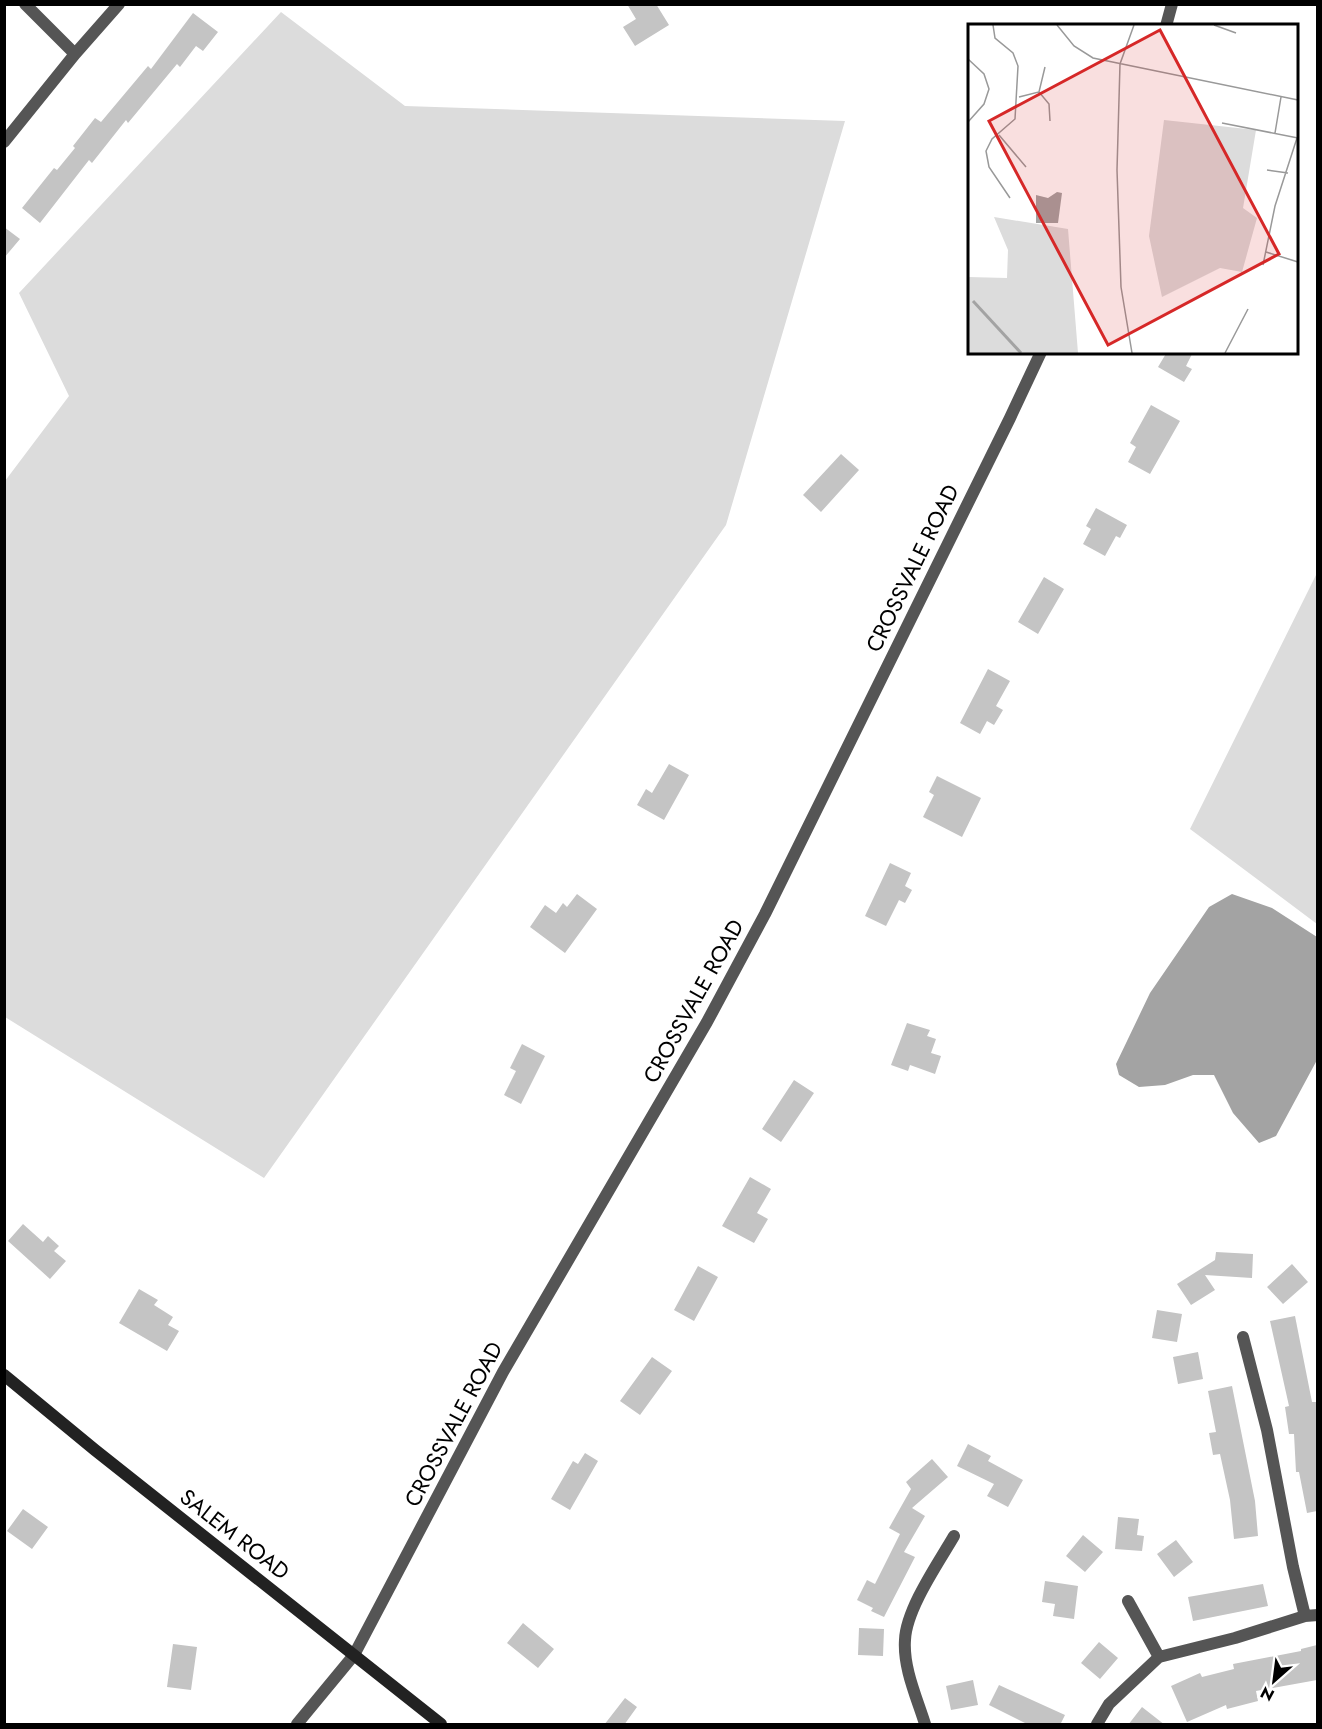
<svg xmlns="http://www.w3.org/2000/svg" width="1322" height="1729" font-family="Jost,sans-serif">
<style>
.green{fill:#dcdcdc}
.water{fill:#a3a3a3}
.building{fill:#c4c4c4}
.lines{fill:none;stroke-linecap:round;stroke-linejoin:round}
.street{stroke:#555;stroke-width:12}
.secondary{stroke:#222;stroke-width:12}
.labels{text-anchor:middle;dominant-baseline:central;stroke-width:6;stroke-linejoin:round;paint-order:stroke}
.street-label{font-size:22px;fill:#000;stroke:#fff}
.inset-river{fill:none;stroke:#a3a3a3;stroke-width:3}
.inset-road{fill:none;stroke:#999;stroke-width:1.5}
.view{fill:#d62828;fill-opacity:0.15;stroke:#d62828;stroke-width:3}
.inset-edge{fill:none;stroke:#000;stroke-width:3}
</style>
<rect width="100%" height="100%" fill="#fff"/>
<path class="green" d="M281,12L405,106L845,121L726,525L264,1178L5,1017V481L69,396L19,293Z
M1317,573V924L1190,829Z"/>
<path class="water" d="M1232,894L1272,908L1317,937V1060L1276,1136L1259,1143L1233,1113L1214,1075H1193L1165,1085L1139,1087L1119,1075L1116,1064L1150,993L1209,907Z"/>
<path class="building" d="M627,4H656L669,25L635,46L623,27L636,19Z
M193,13L218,32L203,51L196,46L180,67L177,64L128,123L126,120L92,163L89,160L40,223L22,208L54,168L57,170L75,148L73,146L95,118L101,122L148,66L151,69Z
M4,227L20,239L4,258Z
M1167,352H1193L1186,366L1192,369L1184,382L1158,367Z
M1151,405L1180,421L1150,474L1128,462L1136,447L1130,443Z
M841,454L859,470L821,512L803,495Z
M1096,508L1127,525L1120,538L1116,536L1105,556L1083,544L1091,529L1086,526Z
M1044,577L1064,589L1038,634L1018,622Z
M988,669L1010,681L996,706L1003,710L994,725L987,721L980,734L960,723Z
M669,764L689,775L664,820L637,805L646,789L652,793Z
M937,776L981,798L962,837L923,817L934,795L929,792Z
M890,863L911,873L905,886L912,890L905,903L899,900L886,926L865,916Z
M577,894L597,909L565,953L530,927L545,905L556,913L563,903L567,907Z
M907,1023L930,1030L927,1036L936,1039L931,1053L941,1056L935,1074L910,1065L908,1071L891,1065Z
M522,1044L545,1056L521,1104L504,1095L516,1071L510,1068Z
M794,1080L814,1093L781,1142L762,1129Z
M750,1177L771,1189L757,1213L768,1219L754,1243L722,1226Z
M23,1224L43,1242L48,1236L59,1246L54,1251L66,1261L50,1279L8,1241Z
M1216,1252L1253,1254L1252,1278L1205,1275L1215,1290L1191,1305L1177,1284L1215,1260Z
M1292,1264L1308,1282L1283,1304L1267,1287Z
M698,1266L718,1277L694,1321L674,1310Z
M139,1289L158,1300L154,1305L173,1317L168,1325L179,1331L167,1351L119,1323Z
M1157,1310L1182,1314L1177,1342L1152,1338Z
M1295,1316L1312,1402H1316L1317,1408V1511L1307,1513L1299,1472H1296L1294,1434H1289L1285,1407L1289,1406L1270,1321Z
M1198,1352L1203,1379L1178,1384L1173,1357Z
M652,1357L672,1371L640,1415L620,1401Z
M1232,1386L1255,1501L1258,1536L1234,1539L1230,1500L1220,1454L1213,1455L1209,1433L1216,1432L1208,1391Z
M968,1444L991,1456L988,1461L1023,1480L1008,1507L987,1496L994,1484L957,1466Z
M585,1453L598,1461L570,1510L551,1499L573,1461L578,1464Z
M932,1459L948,1477L912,1508L925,1516L904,1552L915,1557L884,1617L871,1611L873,1608L857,1600L867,1580L875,1584L900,1534L889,1528L911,1489L906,1482Z
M23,1509L48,1527L32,1549L7,1531Z
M1118,1517L1139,1519L1137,1535L1144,1536L1142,1551L1115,1549Z
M1083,1535L1103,1552L1085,1572L1066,1556Z
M1176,1540L1193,1562L1174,1577L1157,1554Z
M1045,1581L1078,1586L1074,1619L1053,1616L1055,1604L1042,1602Z
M1263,1584L1268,1606L1193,1621L1188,1597Z
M523,1623L554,1649L538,1668L507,1643Z
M859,1628L884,1629L883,1656L858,1655Z
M1099,1642L1118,1658L1100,1679L1081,1663Z
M173,1644L197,1647L191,1690L167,1687Z
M1317,1645V1680L1256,1691L1258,1701L1227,1709L1226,1705L1187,1722L1171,1686L1200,1673L1202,1677L1234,1669L1233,1664L1301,1651V1649Z
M973,1680L978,1705L951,1710L946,1686Z
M999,1685L1065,1715L1060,1725H1029L989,1705Z
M625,1698L637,1707L624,1725H604Z
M1142,1707L1165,1725H1128Z"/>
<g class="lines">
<path class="street" d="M25,4L75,54
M1166,26L1172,4
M4,142L75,54L119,4
M1243,1337L1267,1430L1293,1567L1305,1616
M1128,1601L1159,1657
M297,1724L354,1655L503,1372L707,1022L765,914L1010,418L1041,352
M925,1724C917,1698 903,1668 905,1640C906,1609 939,1562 954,1536
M1097,1724L1109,1704L1159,1657L1235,1638L1305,1616L1318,1615"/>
<path class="secondary" d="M4,1375L95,1450L441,1724"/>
</g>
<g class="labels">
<g class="street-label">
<text transform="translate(912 568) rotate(-64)">CROSSVALE ROAD</text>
<text transform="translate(693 1001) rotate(-61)">CROSSVALE ROAD</text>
<text transform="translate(453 1424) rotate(-62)">CROSSVALE ROAD</text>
<text transform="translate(235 1534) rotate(38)">SALEM ROAD</text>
</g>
</g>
<g transform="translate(968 24)">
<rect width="330" height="330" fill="#fff"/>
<path d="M196,96L288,106L275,184L289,194L274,248L252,244L194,273L181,212ZM26,193L100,205L110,329H0V253L39,254L40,226Z" fill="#dcdcdc"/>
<path d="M89,168L94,169L90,199H68V171L80,174Z" fill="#a3a3a3"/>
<path class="inset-river" d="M5,277L53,329"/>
<path class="inset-road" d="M25,1L27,14L45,29L50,42L47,95L24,115L18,127L21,143L42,174M89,1L106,22L125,34L330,76M246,1L268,9M0,35L16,50L21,65L16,80L0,98M71,68L81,80L82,97M51,73L71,68L77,43M254,99L330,114M307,109L313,73M31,111L58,143M299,146L320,149M298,228L330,238M295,241L307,182L329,114M164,329L153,263L149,146L152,40L166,1M257,329L280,285"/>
<path class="view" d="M192,6L311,230L140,321L21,97Z"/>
<rect width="330" height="330" class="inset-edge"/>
</g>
<rect width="1322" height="1729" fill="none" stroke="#000000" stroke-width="12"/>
<g transform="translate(1274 1681) rotate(208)" stroke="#ffffff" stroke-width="4.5" paint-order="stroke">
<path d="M0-4.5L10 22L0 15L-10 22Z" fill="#000000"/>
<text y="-9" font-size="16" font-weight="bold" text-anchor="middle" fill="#000000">N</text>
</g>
</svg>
